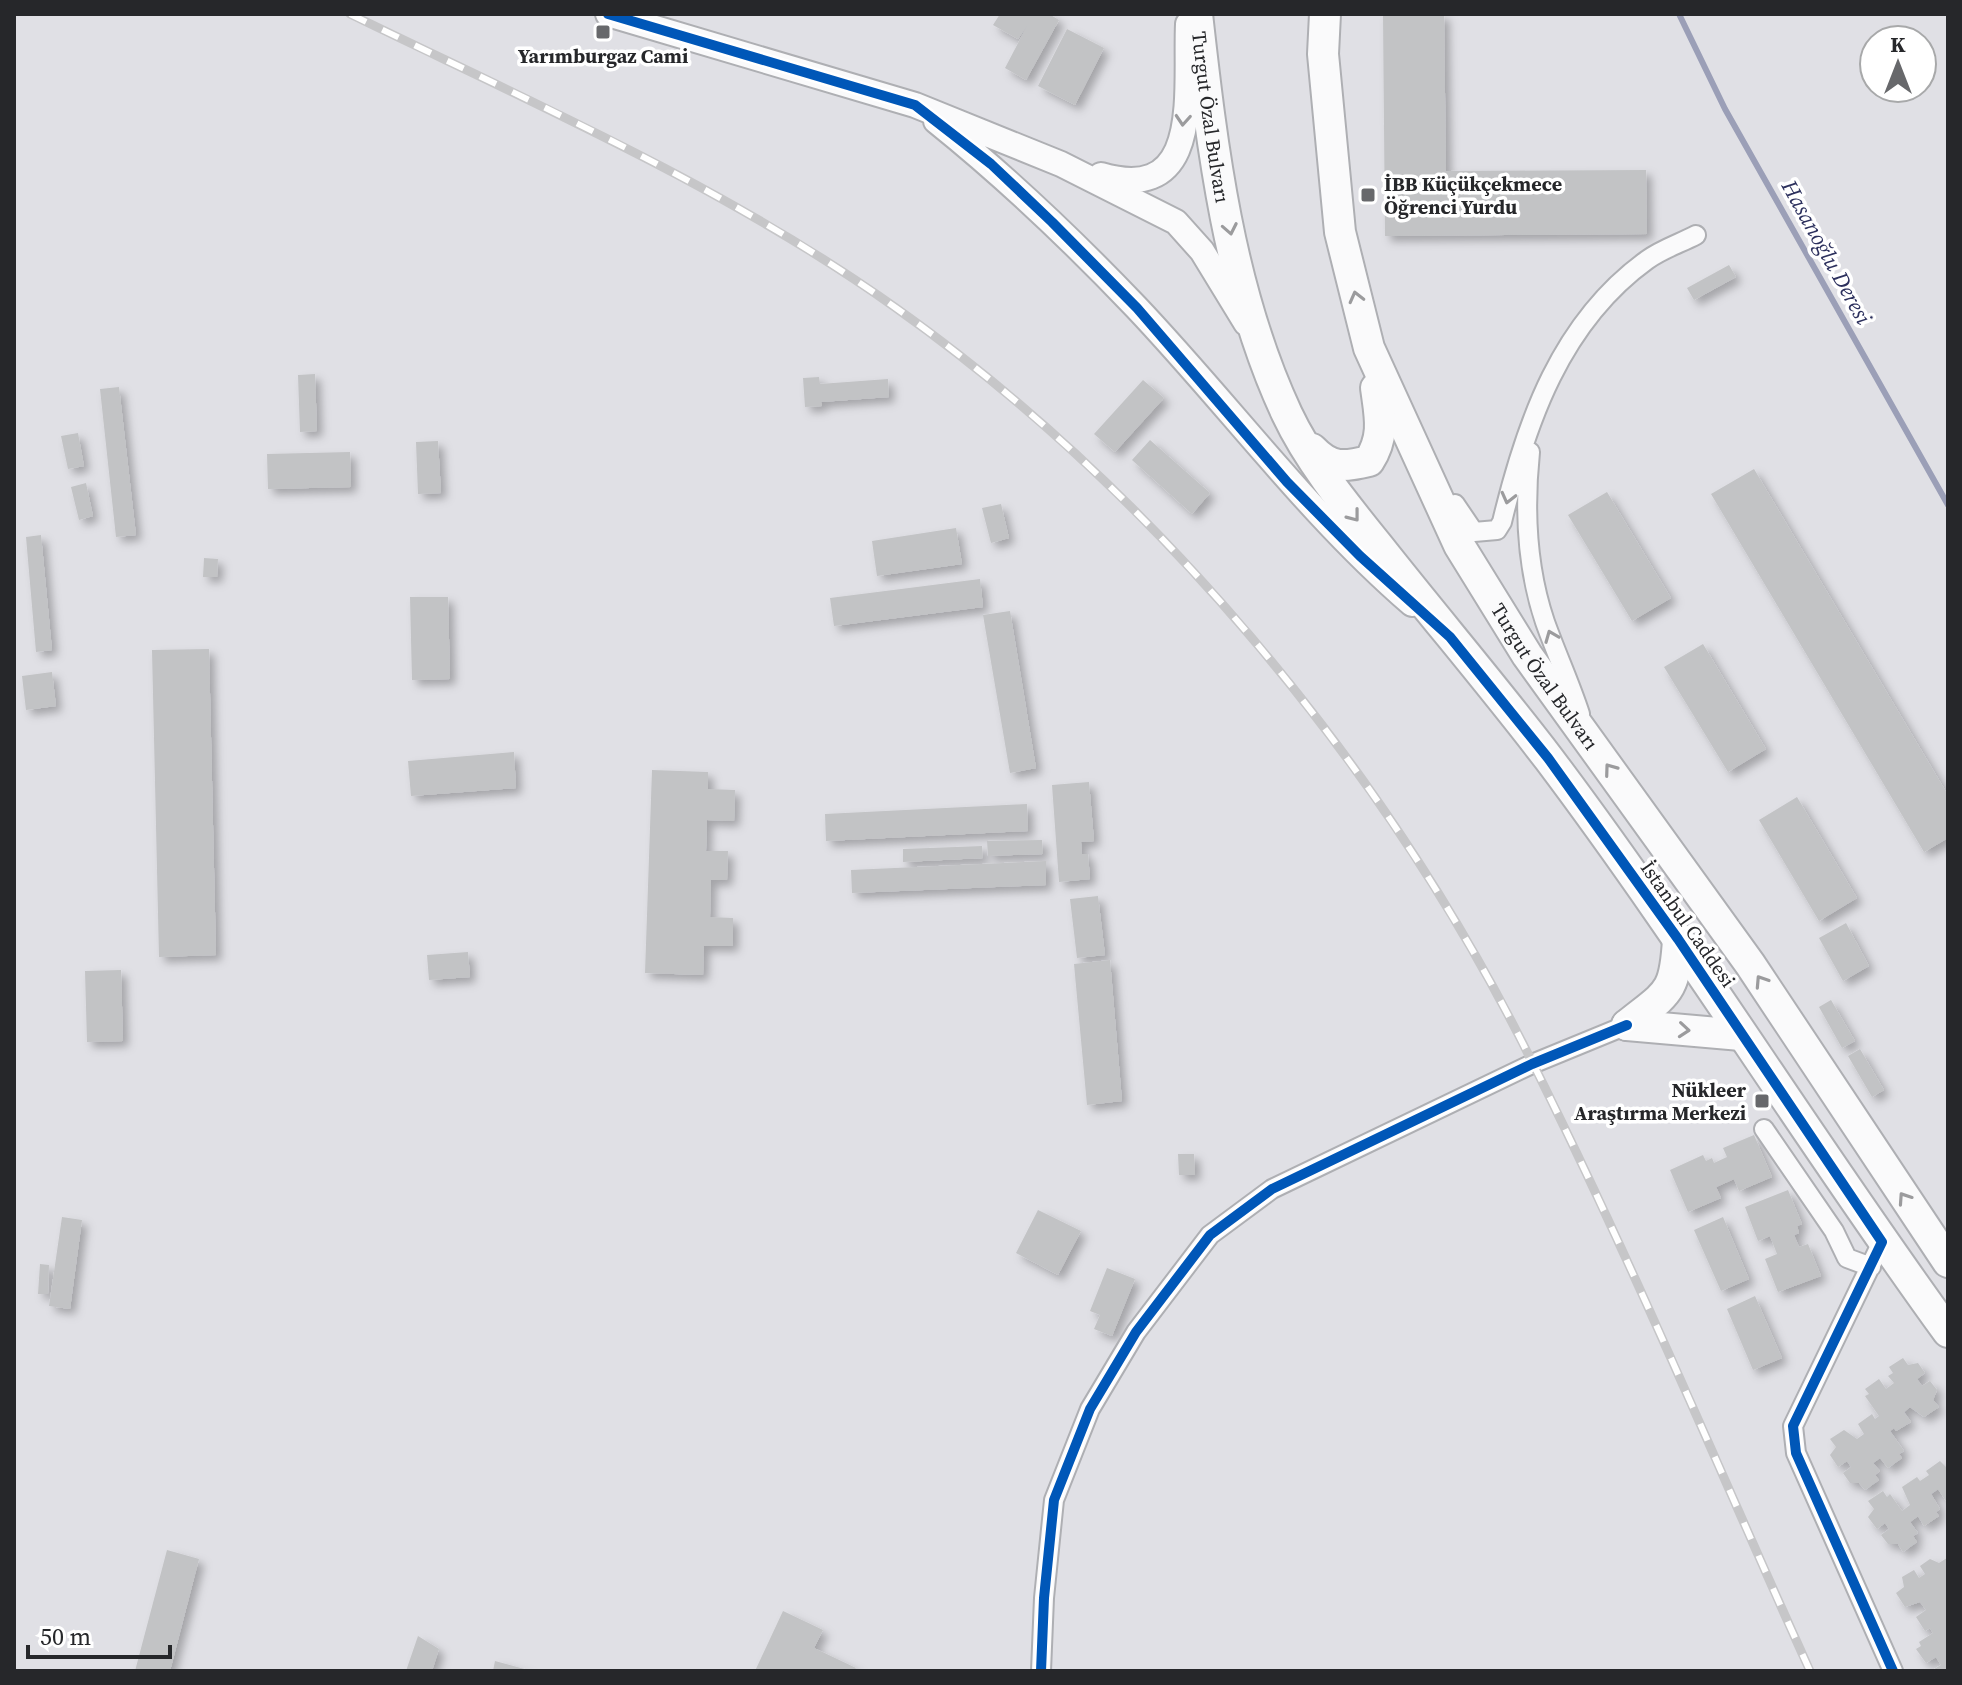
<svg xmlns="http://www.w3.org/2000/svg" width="1962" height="1685" font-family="'Source Serif 4',serif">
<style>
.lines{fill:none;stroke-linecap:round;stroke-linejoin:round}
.stream{stroke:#9b9fb7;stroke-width:6}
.building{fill:#c2c3c5;filter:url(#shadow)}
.minor-casing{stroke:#aeafb3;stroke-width:22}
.tertiary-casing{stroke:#aeafb3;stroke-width:28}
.primary-casing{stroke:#aeafb3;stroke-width:34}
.minor{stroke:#fafafb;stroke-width:18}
.tertiary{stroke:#fafafb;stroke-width:24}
.primary{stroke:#fafafb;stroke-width:30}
.rail-casing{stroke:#c6c6c8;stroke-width:9}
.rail{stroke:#fff;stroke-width:6;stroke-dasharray:18;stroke-linecap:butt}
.cycleway-casing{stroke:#fff;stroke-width:15}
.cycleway{stroke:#0057b8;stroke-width:10}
.oneway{stroke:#9b9b9d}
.poi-dot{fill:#67686b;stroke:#fff;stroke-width:3}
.labels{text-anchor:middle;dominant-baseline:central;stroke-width:7;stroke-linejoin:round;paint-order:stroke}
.poi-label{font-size:20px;font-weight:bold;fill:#26272a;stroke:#fff}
.street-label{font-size:20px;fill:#26272a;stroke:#fff}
.water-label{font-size:22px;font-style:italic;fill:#2c305d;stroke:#fff}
</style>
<defs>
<filter id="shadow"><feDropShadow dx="5.5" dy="5.5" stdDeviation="4" flood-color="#0004"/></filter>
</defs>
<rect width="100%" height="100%" fill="#e0e0e5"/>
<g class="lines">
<path class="stream" d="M1679,14L1725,109L1948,505"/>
</g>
<path class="building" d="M1000,14H1049L1059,20L1026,80L1005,68L1027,26L1018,39L993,25Z
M1383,14H1444L1446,171L1646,170L1647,234L1385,236Z
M1067,29L1104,48L1075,105L1038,86Z
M1729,265L1736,277L1694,300L1687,288Z
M315,374L317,431L300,432L298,375Z
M819,377L820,384L888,379L889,397L821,402L822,406L805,407L803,378Z
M1143,380L1164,398L1115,452L1094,434Z
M119,387L136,535L116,537L100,389Z
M78,433L84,466L68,469L61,436Z
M1150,440L1210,493L1192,514L1132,460Z
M438,441L441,493L418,494L416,442Z
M350,452L351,487L268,489L267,454Z
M1754,469L1948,795V838L1924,852L1711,494Z
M86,483L93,516L79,520L71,487Z
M1607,492L1671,598L1632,621L1568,515Z
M1001,504L1009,538L991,543L982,508Z
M956,528L962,564L877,576L872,541Z
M41,535L52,650L36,652L26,537Z
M204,558L218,559L217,577H203Z
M980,579L983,607L834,626L830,598Z
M410,597H448L450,679L412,680Z
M1010,611L1036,768L1010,773L983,615Z
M1703,644L1766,749L1728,772L1664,667Z
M209,649L216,955L159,957L152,650Z
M52,672L56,706L26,710L22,676Z
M514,752L516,788L411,796L408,761Z
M652,770L708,772V789L735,790L734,821L707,820L706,851H728L727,880H711L710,917L733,918V946H704L703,975L645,973Z
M1089,782L1094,841L1081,842L1082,854H1088L1090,879L1059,882L1052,785Z
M1797,797L1857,898L1819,921L1759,820Z
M1027,804L1028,831L826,841L825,814Z
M1042,840L1043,854L988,856L987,841Z
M982,846L983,858L903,862V849Z
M1046,861V885L852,893L851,870Z
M1098,896L1105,955L1077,958L1070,899Z
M1846,923L1869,966L1843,981L1819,938Z
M468,952L470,977L429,980L427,955Z
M1110,960L1122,1101L1087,1105L1074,964Z
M121,970L123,1041L87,1042L85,971Z
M1831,1000L1855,1041L1842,1048L1819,1007Z
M1860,1049L1884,1090L1872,1097L1848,1056Z
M1754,1135L1772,1177L1739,1191L1734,1179L1716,1187L1721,1198L1688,1212L1670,1170L1703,1155L1706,1161L1712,1158L1714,1163L1727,1157L1723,1148Z
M1178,1154H1194L1195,1175H1179Z
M1788,1190L1802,1224L1797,1226L1799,1233L1794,1235L1799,1247L1808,1244L1821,1276L1778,1292L1765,1259L1777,1254L1770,1236L1758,1241L1745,1207Z
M1038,1210L1081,1231L1058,1275L1016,1253Z
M62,1217L82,1220L70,1309L49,1306Z
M1723,1217L1749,1279L1721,1291L1694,1230Z
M40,1264L49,1265L48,1294H38Z
M1107,1268L1135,1279L1112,1336L1094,1329L1100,1315L1090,1311Z
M1755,1296L1782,1358L1753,1370L1727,1309Z
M1903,1358L1908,1365L1918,1363L1925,1373L1917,1379L1922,1386L1930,1381L1937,1390L1933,1400L1939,1407L1924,1417L1910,1407L1904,1412L1911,1422L1896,1431L1894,1428L1890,1431L1904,1451L1899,1454L1902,1458L1888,1468L1880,1458L1873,1463L1880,1471L1875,1475L1879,1480L1865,1490L1859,1483H1850L1843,1473L1851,1467L1847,1461L1838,1467L1830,1455L1836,1447L1830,1439L1844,1430L1857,1439L1864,1434L1858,1424L1872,1414L1875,1419L1879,1416L1865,1396L1869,1394L1865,1389L1879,1379L1886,1389L1894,1383L1888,1376L1893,1373L1889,1367Z
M1940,1461L1948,1469V1504L1938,1489L1931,1494L1940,1509L1936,1512L1939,1516L1924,1526L1918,1516L1910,1522L1918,1533L1913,1536L1917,1542L1903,1552L1898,1544H1888L1881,1535L1889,1529L1885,1523L1877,1529L1868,1517L1874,1509L1868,1501L1883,1491L1887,1497L1890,1494L1902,1511L1910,1505L1902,1487L1917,1477L1920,1481L1929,1475L1926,1471Z
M167,1550L199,1559L170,1671H135Z
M1947,1558L1948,1671H1931L1941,1665L1936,1657L1926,1663L1916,1649L1921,1646L1919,1642L1933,1633L1930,1628L1925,1631L1916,1617L1926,1610L1920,1602L1905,1607L1896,1593L1904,1587L1902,1577L1914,1570L1919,1578L1925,1574L1920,1566L1930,1559L1939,1563Z
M783,1611L823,1630L814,1648L856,1668L854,1671H755Z
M418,1636L439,1649L432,1671H406Z
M495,1661L528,1670V1671H493Z"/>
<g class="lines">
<defs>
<path id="minor" d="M1530,452C1524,510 1526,566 1545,622C1556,653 1570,683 1580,714
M1455,504L1474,532L1497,530L1502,522C1526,422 1561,322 1647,260C1662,249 1681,243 1696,235
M1764,1129L1834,1231L1847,1258L1871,1267
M1882,1242L1793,1426L1796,1453L1893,1671
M1041,1671L1044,1598L1054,1500L1090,1409L1136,1332L1210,1235L1272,1189L1532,1064L1627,1025"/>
<path id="tertiary" d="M608,14L915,105L1061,164L1176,222L1202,251L1246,323
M936,121C1007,178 1073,241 1136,307C1229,405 1309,515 1412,604
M1101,175C1204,205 1185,91 1188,24"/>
<g id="primary">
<path id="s1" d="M1197,14C1212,148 1229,290 1287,414C1309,461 1346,506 1379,547C1435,618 1494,687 1549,759C1689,945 1811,1144 1948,1332"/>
<path id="s2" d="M1325,14L1323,54L1340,232L1369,348L1459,545L1527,655L1750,964L1948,1262"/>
<path d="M1312,449C1331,469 1344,467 1369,461C1385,436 1380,417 1376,388"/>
<path d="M1627,1025L1741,1035"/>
<path d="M1627,1025C1668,992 1675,994 1678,939"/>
</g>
</defs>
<use href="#minor" class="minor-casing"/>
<use href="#tertiary" class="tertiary-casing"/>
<use href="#primary" class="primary-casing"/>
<use href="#minor" class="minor"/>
<use href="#tertiary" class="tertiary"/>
<use href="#primary" class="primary"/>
<defs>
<path id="rail" d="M350,14C535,104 728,188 896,308C1150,488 1376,757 1518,1034C1624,1242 1714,1459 1810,1671"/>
</defs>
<use href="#rail" class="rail-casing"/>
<use href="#rail" class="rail"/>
<defs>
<path id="cycleway" d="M608,14L915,105L991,164L1052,222L1137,308L1287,482L1360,556L1450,637L1548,758L1678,939L1882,1242L1793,1426L1796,1453L1893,1671
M1041,1671L1044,1598L1054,1500L1090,1409L1136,1332L1210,1235L1272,1189L1532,1064L1627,1025"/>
</defs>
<use href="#cycleway" class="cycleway-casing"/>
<use href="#cycleway" class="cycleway"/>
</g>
<defs><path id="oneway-chevron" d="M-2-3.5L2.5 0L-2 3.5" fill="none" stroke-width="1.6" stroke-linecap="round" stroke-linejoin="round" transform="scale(2)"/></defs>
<g class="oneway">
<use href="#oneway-chevron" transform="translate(1183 120) rotate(94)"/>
<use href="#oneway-chevron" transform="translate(1230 229) rotate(79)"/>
<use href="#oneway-chevron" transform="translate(1356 297) rotate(-104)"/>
<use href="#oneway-chevron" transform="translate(1508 498) rotate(104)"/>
<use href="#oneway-chevron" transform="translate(1354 516) rotate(52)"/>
<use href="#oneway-chevron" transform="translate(1551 636) rotate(-112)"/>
<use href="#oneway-chevron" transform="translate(1610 769) rotate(-126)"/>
<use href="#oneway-chevron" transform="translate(1761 981) rotate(-123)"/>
<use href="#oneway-chevron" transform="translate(1684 1030) rotate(5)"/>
<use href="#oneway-chevron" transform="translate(1904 1198) rotate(-124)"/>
</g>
<g class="poi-dot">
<rect x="595" y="24" width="16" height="16" rx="4"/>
<rect x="1360" y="187" width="16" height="16" rx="4"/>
<rect x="1754" y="1093" width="16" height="16" rx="4"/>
</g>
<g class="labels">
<g class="poi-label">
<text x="603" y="56">Yarımburgaz Cami</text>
<text x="1384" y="184" text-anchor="start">İBB Küçükçekmece<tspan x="1384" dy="23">Öğrenci Yurdu</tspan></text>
<text x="1746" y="1090" text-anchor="end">Nükleer<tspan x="1746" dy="23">Araştırma Merkezi</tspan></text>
</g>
<g class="street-label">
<text stroke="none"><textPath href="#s1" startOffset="104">Turgut Özal Bulvarı</textPath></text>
<text stroke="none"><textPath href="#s2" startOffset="712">Turgut Özal Bulvarı</textPath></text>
<text transform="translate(1688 924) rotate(55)">İstanbul Caddesi</text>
</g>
<g class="water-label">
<text transform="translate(1827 252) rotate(61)">Hasanoğlu Deresi</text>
</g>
</g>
<rect width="1962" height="1685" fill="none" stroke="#26272a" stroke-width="32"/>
<g transform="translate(1898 64)"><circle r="38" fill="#ffffff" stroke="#a8a9aa" stroke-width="2"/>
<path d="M0-6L14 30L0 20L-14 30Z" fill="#67686b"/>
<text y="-12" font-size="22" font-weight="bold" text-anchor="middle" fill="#26272a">K</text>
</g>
<path d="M28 1645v12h142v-12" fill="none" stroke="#26272a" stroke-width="4"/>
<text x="40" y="1645" font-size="24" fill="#26272a" stroke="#ffffff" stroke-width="6" paint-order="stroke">50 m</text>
</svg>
